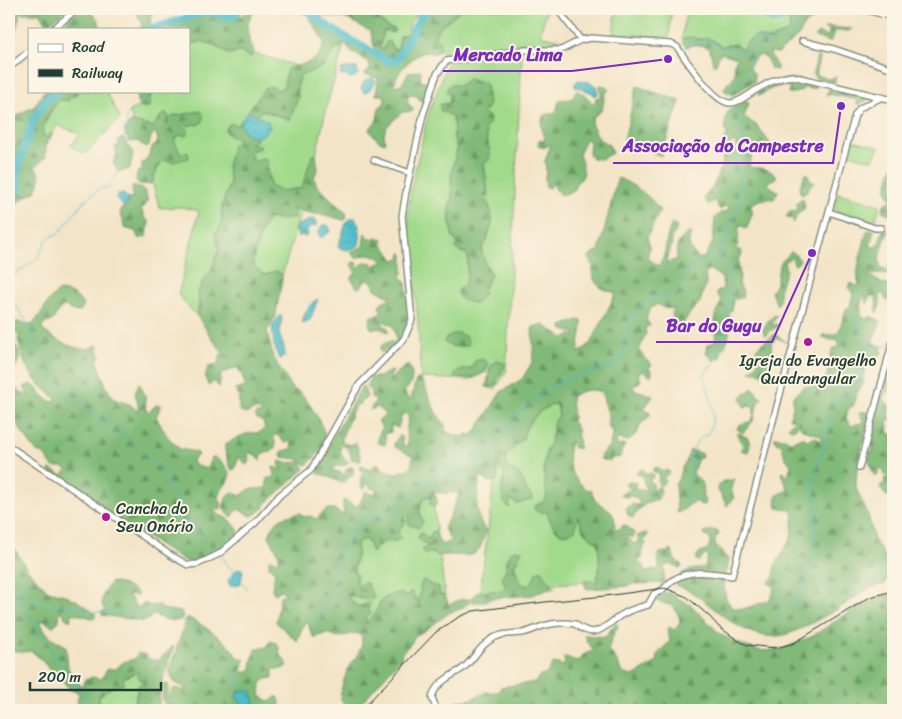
<svg xmlns="http://www.w3.org/2000/svg" width="902" height="719" font-family="Sriracha,sans-serif">
<style>
.grass{fill:#a2da8c;stroke:#608c60;fill-rule:evenodd}
.forest{fill:url(#forest-firs);stroke:#507c56}
.water{fill:url(#water-ripples);stroke:#387d7e}
.lines{fill:none;stroke-linecap:round;stroke-linejoin:round}
.stream{stroke:#50bdc9;stroke-width:1}
.river{stroke:#50bdc9;stroke-width:8}
.street-casing{stroke:#89907e;stroke-width:8}
.street{stroke:#fff;stroke-width:5}
.rail{stroke:#1f3d34;stroke-width:1}
.poi-dot{fill:#b5179e;stroke:#fcf5e5;stroke-width:2}
.labels{text-anchor:middle;dominant-baseline:central;stroke-width:4;stroke-linejoin:round;paint-order:stroke}
.poi-label{font-size:16px;fill:#1f3d34;stroke:#fcf5e5}
.leader{fill:none;stroke:#7b2cbf;stroke-width:2}
.callout-dot{fill:#7b2cbf;stroke:#fcf5e5;stroke-width:2}
.callout-label{font-size:18px;text-anchor:middle;font-weight:bold;fill:#7b2cbf;stroke:#fcf5e5;stroke-width:4;stroke-linejoin:round;paint-order:stroke}
</style>
<defs>
<pattern id="forest-firs" width="22" height="20" patternUnits="userSpaceOnUse" patternTransform="scale(1.25)"><rect width="22" height="20" fill="#81ba78"/><path d="M5 1l3.5 6h-7zM16 11l3.5 6h-7z" fill="#699863"/></pattern>
<pattern id="water-ripples" width="26" height="14" patternUnits="userSpaceOnUse" patternTransform="scale(1.25)"><rect width="26" height="14" fill="#50bdc9"/><path d="M2 4q2-2 4 0t4 0M15 11q2-2 4 0t4 0" fill="none" stroke="#429ba4"/></pattern>
</defs>
<rect width="100%" height="100%" fill="#fcf5e5"/>
<filter id="ink" filterUnits="userSpaceOnUse"><feTurbulence type="fractalNoise" baseFrequency=".02" numOctaves="2"/><feDisplacementMap in="SourceGraphic" scale="10" xChannelSelector="R" yChannelSelector="G"/><feConvolveMatrix kernelMatrix="1 2 1 2 8 2 1 2 1" color-interpolation-filters="sRGB"/></filter>
<filter id="wash" filterUnits="userSpaceOnUse"><feTurbulence type="fractalNoise" baseFrequency=".0096" numOctaves="4" result="noise"/><feDisplacementMap in="SourceGraphic" scale="20" xChannelSelector="R" yChannelSelector="G"/><feGaussianBlur stdDeviation="1.12" result="paint"/><feColorMatrix in="noise" values="0 0 0 0 0 0 0 0 0 0 0 0 0 0 0 0 0 1.4 0 .05"/><feComposite in="paint" operator="in"/></filter>
<g filter="url(#wash)">
<rect width="100%" height="100%" fill="#f3e4c7"/>
<path class="grass" d="M336,9H421L410,22L407,34L400,36L398,49H380L383,32L394,28L388,27L379,20L378,17L373,14C360,17 349,18 336,9Z
M460,9H547L540,35L567,41L560,44L528,43L436,52L440,48L434,37C439,23 452,20 460,9Z
M616,9H672L669,37L613,34Z
M686,9H752L777,15L787,11L788,9H794L789,22L790,29C786,33 784,32 779,35C771,39 769,42 761,36L742,50L735,44L721,46L713,40C702,40 692,37 682,39Z
M202,41L223,50L228,54L240,52L250,57L253,53L296,66L287,69L284,87L278,90L265,88L238,125L229,124L225,131L238,140L227,167L230,183L222,205V221L219,231L215,233L219,247L211,272L205,276L198,292L199,304L197,316L178,295L199,211L181,207L160,208C153,184 148,183 162,160L174,162L181,154L173,140L180,135L185,124L203,122L169,125L166,124V113L159,118L154,128L133,122L129,111L140,106L141,108L153,93V91H189V42L193,44Z
M345,41L327,105L316,155L312,157L302,188L281,191L271,187L265,158L254,163L249,152L260,147L251,143L255,118L262,110L298,98L297,88L300,76L324,66L336,49L342,46Z
M522,52L506,372L495,389L486,387L489,374L486,372L470,380L421,378L418,321L408,215L411,189L428,115L448,62ZM466,80L487,86L484,112L485,128L490,154L484,164L488,193L486,199C489,206 494,216 492,224C490,230 488,234 487,241C476,250 486,263 491,274L483,290L464,287C467,279 468,275 467,266C467,261 469,259 467,254L458,251V245L452,235V229L450,223V204L452,198L451,176L457,149L454,139V127L451,115L440,110L441,104L449,103L450,94ZM496,361H499L502,373L498,377L496,385L488,383L490,377V368Z
M78,91H106L120,118L85,154L71,146L80,134L57,125L50,139L51,134L47,137L43,136C42,128 45,124 49,116C55,104 61,94 76,95Z
M852,140L879,147L873,160L848,154Z
M838,193L880,205L875,223L834,210Z
M293,206L301,211L282,276L280,273L276,271L265,275L253,267C252,257 262,223 270,218L278,220Z
M554,404L557,405L559,416L553,423C555,435 549,442 546,453C542,468 545,483 547,498L543,502L535,506L547,512L552,525L578,515L584,532L598,543C599,550 600,558 599,565C599,572 596,576 598,583L586,580L584,582L553,584L536,573L532,584L526,586L521,583L514,566L521,550L507,558L506,586L502,590L480,592L494,481L497,480V462H500L505,474L501,486L510,498L533,499L526,489L521,476L507,468C504,450 509,449 523,439C525,423 539,410 554,404Z
M431,495L430,504L434,507L437,537L435,531L430,538H427L423,534L427,545L426,548L421,551L430,552L440,556L445,596L439,594V587L431,585L424,580L420,586L421,592L418,603L406,597L380,601L375,615L366,624V618L370,602C355,609 356,607 347,595L364,599L371,594L367,583L363,591L360,590C354,574 352,570 358,554L356,548L358,542L363,539L368,541L372,553L382,542L396,541L400,538L398,533L402,525L405,515L407,514L409,516L408,522L423,521C417,511 420,507 424,498Z
M138,672V676L145,683V686H138L133,709L134,710H91L92,707L99,705V696L112,687L124,684L123,678Z"/>
<path class="forest" d="M9,9H68L47,24L40,12C33,15 27,11 20,14L9,57Z
M78,9H89L99,21L100,29H63L70,14Z
M135,9H144L153,12L149,29H140L142,24Z
M247,9H257C243,20 247,37 254,51L251,57L240,52L228,54L223,50L202,41L193,44L189,42V29H156L187,17L216,12L242,16Z
M279,9H310C318,18 328,23 337,32L345,33L366,48L394,62C407,58 407,46 410,36C412,29 421,12 428,10C436,6 450,9 460,9C453,20 438,23 434,37L439,42L440,48L434,54C432,53 429,52 426,52C413,54 395,73 394,86L402,84L408,73L421,70L420,81H429L430,73H435L425,102L421,101L417,96L408,95C407,101 407,104 412,107L413,111L402,112C393,123 381,125 385,143L379,141L369,130L377,120L379,108L385,102V98L383,95H376L378,78L364,74L371,68L368,61L351,52L345,42L342,46L336,49L324,66L300,76L297,88L298,98L290,120L262,110L255,118L257,140L251,143L261,147L249,152L254,162L265,158L268,160L266,171L271,187L281,191L302,188L312,156L316,155L318,169L314,177L317,186L347,214L345,220C340,220 338,218 333,217C320,213 305,215 294,207L295,218L293,217C286,221 277,219 269,218C262,223 252,257 253,266L265,275L276,271C281,273 282,275 282,280L275,318L267,331L273,357L292,389C294,390 298,391 299,392C307,398 327,430 325,440C323,449 314,459 307,465L298,459L282,457L281,454L283,451L292,449L291,441L285,443L277,435L273,436C277,447 277,453 263,453L261,457V460L250,452L248,455L250,459L249,463L246,465L239,457L234,470L231,469L225,451V444C232,441 239,436 246,434C254,432 259,435 265,428L263,422L256,418V414H260L262,410H254L245,414L239,410V398L235,390L246,387L241,373L237,367L221,374L219,387L214,381L209,386C204,380 205,371 210,365L215,366L218,363L222,351C212,340 206,328 197,316L199,304L198,292L205,276L211,272L219,248L215,233L219,231L222,221V205L230,183L227,167L232,146L238,141L234,136L230,137L225,131L229,124L238,125L265,88L272,86L278,90L284,87L287,69C305,63 320,63 324,42L308,15L290,9Z
M312,9H336L339,11H345L347,14L360,11L364,17L367,12L373,13L375,11L382,10L383,13L382,16L378,17L379,20L388,27L394,28L395,32L391,33L386,30L383,32L380,49H384L386,42L389,41L394,50L398,49L400,36L407,34L400,51L394,57C369,53 376,47 370,30C361,28 355,21 347,19C335,15 321,20 312,9Z
M752,9H788V11L777,15Z
M794,9H817L809,14L812,21L804,24C801,39 788,42 779,53L769,52L777,67V70L771,69L767,59L762,55L756,56L749,67L754,74L755,81L734,94L725,91L724,88C732,77 737,79 734,64L737,58L722,53L719,55L716,64H713L710,49C704,45 694,43 687,47L683,43V39L692,37L701,40L707,37L721,46L735,44L742,49L748,41L757,36L766,40H772L780,34L787,33L790,29L789,22Z
M827,27L852,29L848,31H835L830,42L815,37L818,33L828,37L829,33L824,28Z
M819,53C821,60 816,67 817,75L829,79L836,76L835,83L818,79L813,75L816,60Z
M469,79L484,82C489,89 485,96 489,104L484,112L490,118L489,124L485,128L490,154L489,160L484,164L488,193L486,199C489,206 494,216 492,224C490,230 488,234 487,241C476,250 486,263 491,274L483,290L484,293L476,304L462,300L458,296V290C467,285 468,276 467,267C467,261 469,259 467,254L456,249V246L458,244L452,235V228L450,223V204L452,198L451,176L457,149L454,139L453,117L440,110V104L450,103V94L447,92V89L451,84L460,86L466,80Z
M786,79H795L815,84L816,88L809,89L806,87C800,91 796,94 788,93L790,87C781,84 768,89 761,95H758V92Z
M600,85L605,86L609,90L605,94L602,110L593,117L591,123L599,139L609,145L612,153L601,159L592,158L589,153L590,142L585,138L579,155L582,163V169L584,172L582,178L575,184V189C561,198 559,196 552,182L550,188L546,187L545,178L546,170L545,161L551,144L544,148L538,146L539,140L544,141L545,138L541,126L543,116C556,110 555,120 559,100L572,99L576,91L584,94L592,103H595L596,98L601,96Z
M637,86L680,101L661,156L624,140Z
M830,88L871,97L872,98L858,105L856,103L857,100L831,94L827,96L826,94Z
M44,91H78L76,95L73,97L69,95V101L60,100C51,108 41,124 43,136L47,137L51,133L46,146L45,158L35,167C43,178 40,181 35,192L23,198L17,204L9,202V175L16,140L14,137L9,136V120L23,112L34,107Z
M137,91H153V93L148,98L150,105L148,108H141L137,102Z
M746,100L749,103L744,117L756,125L771,144L769,149L763,143L754,151L749,165L752,168C761,167 769,169 776,175V178L768,182V185L778,191L774,199C765,198 756,200 750,206L753,211L747,228L739,225L738,244L735,249L741,250C743,254 741,256 738,260L740,279L738,284L743,291L742,294L743,296L739,299H733L732,310L729,313C731,323 730,344 721,350V357L714,361L706,353L708,345L716,341C714,327 714,313 722,301L717,294V291L723,289L722,278L709,269L705,275L706,283L700,302L690,313L682,325L675,328L672,313L675,309L664,308L657,304L649,310L646,319L650,326L645,327L646,333L639,350L646,360L652,365L648,368L652,371V374L650,376L643,371L638,373L641,381L634,386L633,389L653,396L645,407V410L650,413V416L640,425L637,433L629,441L618,439L616,441L618,446H620L623,444L625,445L619,458L614,457L610,461L602,460L600,458L602,453L609,447L613,432L607,426C611,416 604,402 601,392C590,388 581,390 571,397L573,419L570,421H572L577,429L579,448H574L572,443L570,445C567,458 568,469 577,480C580,484 582,485 585,489L591,490L595,501C607,508 618,513 614,529L617,530L624,525L627,526L635,534L633,538L628,536H611L615,538H628L634,544L639,541L637,536L645,533L648,534L644,541L646,544L643,548L642,559L637,562L638,564H643L646,570L644,574L653,569L659,570L658,555L660,553L666,552L667,554L669,550L672,551L674,559L681,564L682,567L679,568L672,564L664,566V583L632,584L627,586L588,589L586,588L584,582L586,580L598,582C596,575 599,571 599,565C599,558 599,550 598,543L584,532L578,516L575,530C558,541 551,525 547,512H539L534,509L535,506L543,502L547,497C545,483 542,468 546,453C549,442 555,435 553,423L559,416L557,405L554,404C539,410 525,423 523,439L516,445L513,450L507,451L505,457L507,468L521,476L526,489L533,499L517,504L510,499L509,508C496,494 505,486 504,471L499,468L500,463H497C496,468 498,474 497,480L489,482L482,477L479,478C478,496 473,516 486,531C479,554 477,557 453,555C444,554 439,558 430,552L425,555L421,551L426,548L427,545L418,539L420,533L423,534L427,538H430L432,532L435,531L441,545L449,542L450,539L444,529L459,495L455,492L446,494L437,492H434L438,503L434,507L430,504L431,496L424,498C420,508 417,511 423,521L421,526L419,528L410,525L408,522L409,516L407,514L405,515V524L402,525L398,533L401,538L396,541L382,542L372,553L368,541L363,539L358,542L356,548L358,554L354,564V573L357,574L356,579L360,590L363,591L365,590L360,586L364,582C370,585 370,593 375,598C367,602 356,596 347,595C357,608 356,609 370,602L368,610L371,612L366,618V623C384,607 373,597 401,593L406,597L411,591L418,602C420,595 420,588 422,581L424,580L431,585L439,587V594L445,596L449,605L459,600L469,599L470,602C467,604 464,607 460,609C456,611 452,611 449,613C437,621 427,630 415,636C411,648 404,647 401,655L402,657L355,710H347L348,708C346,706 344,704 342,702C337,692 348,669 353,660L356,659L362,645V636L357,633L338,637L326,633L316,637H313C309,631 310,625 306,619L297,641L276,622L280,596L286,594L281,590L275,594L272,590L275,572L269,567V559L279,562V555L269,536C276,517 281,518 300,513L304,517L310,516L316,519L327,509H334L344,516L343,501L345,500C363,513 358,501 366,491L371,494L377,492L376,489L371,488L367,483L365,488L362,489L360,477L364,473L360,468L362,465L369,470L378,463C390,478 395,474 411,468L413,456L395,447L394,444L399,436L402,437L403,446L408,445L406,430L409,417L405,413L401,416L398,428L391,425V432L385,434L386,443L384,445L378,443V437L382,428L378,420L386,416L378,407L370,410L376,400L371,397V391L366,387L371,377H380L390,371H393L390,376L391,379C395,373 401,371 406,365L409,366C414,375 413,385 404,391L408,399H411L416,380L421,378L436,413L445,425V431L454,435L464,437L466,434L472,435L476,431L501,392L522,379L533,361C532,353 534,348 533,340C533,335 531,332 533,327L543,324C550,331 557,332 564,338L572,334L575,337V333L563,330L562,326L578,320L582,321C583,332 577,343 579,353L592,342L616,293C600,289 591,284 593,265L588,258L594,252L599,251L616,184L618,178C633,184 652,197 660,211L647,237L650,248L647,257L658,266C665,259 665,249 667,239C668,234 670,228 672,223L677,227L675,233L671,237L672,243L666,265L671,261L677,260C676,243 677,242 690,232L691,235C686,245 691,250 698,258H704L713,242L715,218L719,214L727,211L729,209L728,206H725L720,210L715,200L708,204L704,199L705,196L713,187L723,161V155L728,152H735L736,144L735,141L725,147L722,146L727,135C722,116 727,107 746,100Z
M200,111L202,112C204,119 204,121 198,125L194,124L188,126L186,124L184,127L188,129L186,136L180,135L174,140L181,154L185,152L188,153L189,158L174,162L162,160L160,166L157,168L156,174L152,176L153,180L151,184C139,185 133,185 138,171L142,172V163L146,161L153,146L158,141L156,132L151,136L149,146L147,148L137,141L129,142L124,131L129,123L133,122L153,127L159,118L165,114L169,116L166,124L168,125V120L173,116Z
M121,138L125,140L127,144L125,146L130,147L133,153L130,168L124,171H118L113,163L117,154L115,147L119,146L118,142Z
M893,166V223L891,221L892,215L882,211L884,204L892,200L886,190Z
M805,174H808L810,180L814,182C809,186 808,191 803,195L800,192L799,188Z
M134,185L144,190L148,201L141,209L145,218L149,222L147,236L139,239L135,231L124,228L123,219L120,215L121,209L127,205L128,199L133,198L132,187Z
M803,198L805,208L798,214L793,223L794,219L787,218V215L790,212L796,211L797,202Z
M869,230H874L870,244L873,248L879,244L883,230L888,231L879,258L880,267L890,271L893,259V275L870,274L869,275L881,283L893,286V301L886,300L883,293L880,294V305L877,313L876,296H870L867,304L865,299L866,296H864L861,303V316L866,319L871,316L881,321L872,342L882,346L881,354L870,363L865,369L863,385L856,394L854,405L848,409L846,419L851,426L864,422L859,412H867L869,415L857,467L856,488L868,515L874,540L891,566L893,564V582L886,579L885,584C866,586 850,603 834,611C818,619 794,635 777,636C743,639 719,610 693,593C688,590 682,587 676,585C678,569 692,570 705,567L708,556L705,555L698,562L696,559L698,554C706,551 711,548 710,538L705,536L704,533L712,530L717,531L719,534L715,539V545L729,560L724,585L726,599L732,608L743,609L768,601L773,594L774,586L768,583L774,576L775,566L791,538L794,514C790,508 782,508 777,508L776,496L788,490L782,473L785,472L786,477L788,476L791,465L785,457L782,446L776,442L774,437L785,438L791,442L801,437L808,440L816,437L819,441L821,439V436C814,432 808,433 801,428L799,421L797,427L792,429L789,428V425L794,422V419H789L793,408V397L804,386L822,387C831,373 827,362 833,348L839,347L838,339L830,340L823,337V335H833L839,332L846,309L850,307L853,293L848,287L850,283L857,286L859,285C854,272 864,245 867,231Z
M365,233L367,238L369,237L375,239L377,237L383,239V241L379,244H383L394,260L400,258L401,253L403,254V274H400L406,284L410,313L402,336L398,343L372,368L388,349L386,348L382,353L380,349L382,345L390,341L393,343L396,342C395,327 396,325 381,321L383,325L388,328V332L379,328L372,329L369,325L371,316H376L382,313L379,306L382,302L391,298L375,289L372,281L366,280L361,287L357,288L354,282L350,278L356,274L351,264L354,262L357,263L358,268L365,262L373,263V267L377,264L383,262L379,256L365,255L356,258L351,253L363,246Z
M790,252H793L800,260L796,265L794,264L792,257L784,262L786,270L779,291L780,301L777,305L771,292C779,283 776,274 780,265C782,259 788,257 790,252Z
M59,291C70,292 77,295 83,305L82,309L79,312C74,311 69,310 66,306C54,308 57,324 45,323L42,326V329C49,337 74,350 85,349C90,349 92,346 97,345L100,357L97,359L106,387L114,399L131,405L138,412V402L135,394L139,383L145,395L146,410L149,412L156,405H161L156,417L167,436L180,449L196,452L198,455L192,460L193,464L206,469L209,466L211,458L214,457L223,463L230,473C229,485 219,489 218,498L222,504L220,509H213L218,515C227,517 233,522 239,531C235,541 204,562 192,562C188,562 184,560 180,559L78,492L72,483L50,473L49,469L62,475L67,470L64,467H53L43,453H40L37,452C29,442 10,418 11,405L14,402L9,400V364L13,358V342C31,360 6,370 10,384L29,397L24,387L31,384C40,389 42,399 53,402L56,399L36,381L25,364L18,340L19,334L9,332V323L19,322L32,325C42,315 46,300 59,291Z
M775,315L777,316L772,323V325L776,324L779,326L770,331L765,336L763,330L767,322Z
M458,333L467,337L468,345C460,347 452,349 444,342L445,339L453,334Z
M775,334L786,342L778,338L773,341L771,345L772,353L768,373L766,374L750,371L755,367L759,359L761,362H762L763,359L756,353V349C761,343 769,339 775,334Z
M483,359L489,364L488,367C480,379 467,379 454,377L456,372L469,368L471,369L475,361Z
M496,361L504,363V368L498,377L496,385L491,387L488,386C488,380 490,374 490,368Z
M891,365L893,366L890,385L884,399L890,406L889,416L892,419L887,422L889,434H893V494L886,496L880,487L882,484H885L884,479L887,477L884,474L885,471L878,468V475H874L867,456L868,454L873,452L871,439L888,370Z
M362,386H363L367,397L364,400L360,401V404L356,405L352,412L341,439C345,446 351,446 356,442L361,459L359,462L357,460H351C352,453 348,446 340,445L341,455L349,462L346,465L335,466L332,470L342,473L344,478L346,470L351,466L354,470L352,476L342,483L325,475L318,474L319,468L317,466Z
M753,388L762,399L758,402L753,421L743,433L737,429L739,425L749,422L754,417V410L751,405L745,408L741,399L744,394Z
M738,433L748,438L750,445L748,452L741,450L743,445L738,437Z
M690,450L701,453L702,456L697,460L693,473C701,484 706,481 702,496L706,502L705,505L699,504L697,501C691,502 685,510 677,513L675,485L678,480L682,467L686,462Z
M280,461L287,463L301,462L305,469L266,503L263,509L252,516L237,509L232,518L223,508L227,496L233,492L240,496L250,489L266,488L268,478H273L275,476L273,467L282,470L279,464Z
M657,467L661,470L669,471V473L663,478L665,480L662,485L658,483L659,474L654,472L653,469Z
M643,469L646,475L650,473L653,474V477L649,481L653,484V487L656,490L659,485L661,491L658,499C646,501 640,508 633,518L628,515L626,508L632,504L638,505L640,502L633,496L625,497L620,495L624,492L633,489L626,486V483L629,482L636,483L635,487L637,490H646L642,475L636,474L638,471Z
M735,478L731,490L734,498L731,500L727,506L717,488L723,481H730Z
M9,546L14,548L27,569L48,591L69,596L72,600L75,599C81,605 89,607 95,614V617L92,618L73,613L70,621L65,618L63,612L60,611L59,621L52,627L45,621H39C45,634 54,640 66,646L68,668L71,673L77,675L80,686L83,685L85,679H89L91,677L101,679L103,677L107,669H116L123,662L135,659L138,653L147,655L146,658L158,661L174,645C170,659 154,698 161,710H134L132,703L135,701L140,683L145,686L138,676V672L126,676L123,678L124,684L112,687L99,696V705L92,707L91,710H67L71,707L79,708L77,699L79,696L78,692L70,690C65,682 59,679 52,672C45,665 40,657 31,651L22,652L9,650Z
M516,550H522L514,566L521,583L526,586L532,584L536,573L541,570L555,589L549,588L533,595L493,598L482,602H472L471,598L478,592L502,590L506,586L503,581L502,575L506,570L510,552Z
M111,582L124,585L138,593L137,596L128,594L134,603L135,607H139L145,603L152,606L159,605L162,609L181,612L183,616L180,620C173,622 160,619 154,614L147,620L142,621L102,615V612L106,611C97,602 105,590 111,582Z
M669,593L692,606L721,635L747,647L761,651L783,649L813,636L854,609L881,597L893,594V710H454V706L456,701L472,699L485,692H498L501,687C512,685 526,684 536,682L539,676L545,675L554,663L565,666L564,658L567,657L575,661L581,660L583,655L594,650L587,642L584,635L606,637L614,624H617L618,627L614,633L608,650C617,658 617,665 624,674L633,676L657,662L658,659L656,656L670,641L667,629L669,627L674,630C684,622 679,615 673,606L656,601V598L660,594Z
M187,617C201,624 230,642 236,656L245,660L241,672H246L251,669L252,660L256,649L267,647L270,641C278,643 280,645 279,653L287,663V666L282,669H273V678L266,679L261,683L260,696L270,702L277,696L279,698L280,704L278,710L167,709L162,699L164,685L168,684L169,697L171,696L172,690L175,688L184,691L185,688L174,682L169,671Z"/>
<path class="water" d="M342,68H357L358,74L353,78L340,75Z
M373,78L376,81L369,90L364,93L361,88C363,81 367,79 373,78Z
M578,80L589,82L596,86L598,93L595,96L591,92L575,87V83Z
M248,111L268,121L270,127L262,136L251,137L243,131L240,123Z
M119,193L124,194L128,199L127,205L124,207L116,198Z
M351,218H355C361,227 361,235 359,245C351,251 347,251 338,247L346,223Z
M312,219L316,220V226H311L307,230L308,235L306,237L301,235L298,237L296,230L298,225Z
M322,225H328L331,231L321,238L318,233Z
M318,299L310,320L303,323L302,321C305,313 309,303 318,299Z
M280,315L282,318L279,334L284,347L285,356L279,359L274,345L272,326Z
M241,568L243,571L240,585L230,586L228,581C231,575 234,570 241,568Z
M245,690L251,691L255,700L254,703C244,709 241,704 236,696L239,692Z"/>
<g class="lines">
<path class="stream" d="M140,9L147,29
M187,29L200,26H222L227,20L233,17
M682,50L689,44L709,42L724,49L730,48L743,53L754,40L763,39L768,44L781,37L790,38C793,35 804,14 806,9
M144,91C143,104 136,108 126,115L127,130L119,154L117,174L109,188H101L84,201L60,232L47,239L37,259L10,278L9,296L28,324L34,348L68,393L127,437L159,468L174,493L184,516L218,553
M732,100V88C738,83 744,77 748,69C753,59 752,48 760,39
M853,313L870,348L876,350L889,345
M686,502C690,487 689,452 698,440C700,437 704,436 708,434C719,414 709,395 704,375C707,369 715,363 718,356C721,348 732,282 730,275C728,269 723,264 721,257L727,233L734,220L740,198L738,161L744,134L733,104
M221,556L234,572
M9,581L16,591
M241,581L247,588
M17,592L31,601L53,605L76,606L91,612H123L135,615L159,612L180,618L207,640L234,670L242,691
M18,594L54,654L85,696L87,703L84,710
M766,626L797,602L807,575L815,546L816,507L812,479L821,456L833,409L864,370L876,350
M317,629L329,595L336,568L348,536L366,518L394,513L414,490L433,476L450,475L462,463L486,455L515,416L545,391L563,380L579,377L604,367L613,366L622,362L625,352L622,335L638,309L651,298L677,292L689,267L713,257H721
M247,704L251,710"/>
<path class="river" d="M306,9C330,31 360,45 388,61L397,60L422,14L432,9
M755,9L759,13L776,20L785,17L786,9
M152,29L205,12L233,17L240,9
M9,198H15L18,189V167L34,118L49,97L57,91"/>
</g>
</g>
<g filter="url(#ink)">
<g class="lines">
<defs>
<path id="street" d="M557,9L581,40
M862,9L893,17
M53,29L77,9
M802,41L834,49L893,69
M9,68L29,51
M374,160L410,173
M829,212L875,228H881
M891,264L893,253
M9,446L172,556L188,565L198,564L219,554L255,523L280,495L311,470L359,385L404,339L412,320L402,216L406,192L423,115L437,74L446,61L525,50H561L581,40L591,38L671,44L677,47C686,60 713,101 729,103C738,104 749,94 756,90C768,83 778,77 792,76L893,100
M859,468L893,340
M437,710L432,698C435,683 451,676 462,669C473,661 478,648 489,641C499,633 510,634 522,633C529,632 534,629 540,627C551,623 564,622 575,624C598,643 607,622 625,613C632,609 640,607 648,605L654,594C664,591 665,586 673,580C692,568 712,573 732,576L809,285L855,115L860,108L880,98"/>
</defs>
<use href="#street" class="street-casing"/>
<use href="#street" class="street"/>
<path class="rail" d="M361,710L436,632L459,617L473,611L545,602L605,596L665,588L687,597L709,616L719,627L739,641L747,645L776,648L794,643L870,597L893,591"/>
</g>
</g>
<g class="poi-dot">
<circle cx="808" cy="342" r="5"/>
<circle cx="106" cy="517" r="5"/>
</g>
<g class="labels">
<g class="poi-label">
<text x="808" y="360">Igreja do Evangelho<tspan x="808" dy="18">Quadrangular</tspan></text>
<text x="116" y="508" text-anchor="start">Cancha do<tspan x="116" dy="18">Seu Onório</tspan></text>
</g>
</g>
<path class="leader" d="M668 59L572 71H443M841 106L833 163H613M812 253L772 342H656"/>
<g class="callout-dot">
<circle cx="668" cy="59" r="5"/>
<circle cx="841" cy="106" r="5"/>
<circle cx="812" cy="253" r="5"/>
</g>
<g class="callout-label">
<text x="508" y="61">Mercado Lima</text>
<text x="723" y="152">Associação do Campestre</text>
<text x="714" y="332">Bar do Gugu</text>
</g>
<rect width="902" height="719" fill="none" stroke="#fcf5e5" stroke-width="30"/>
<rect x="28" y="28" width="162" height="65" fill="#fcf5e5" stroke="#a4ab9e"/>
<rect x="38" y="44" width="25" height="8" fill="#ffffff" stroke="#a4ab9e"/>
<text x="72" y="52" font-size="15" fill="#1f3d34">Road</text>
<rect x="38" y="69" width="25" height="8" fill="#1f3d34" stroke="#a4ab9e"/>
<text x="72" y="78" font-size="15" fill="#1f3d34">Railway</text>
<path d="M30 682v8h131v-8" fill="none" stroke="#1f3d34" stroke-width="2.5"/>
<text x="38" y="682" font-size="15" fill="#1f3d34" stroke="#fcf5e5" stroke-width="4" paint-order="stroke">200 m</text>
</svg>
